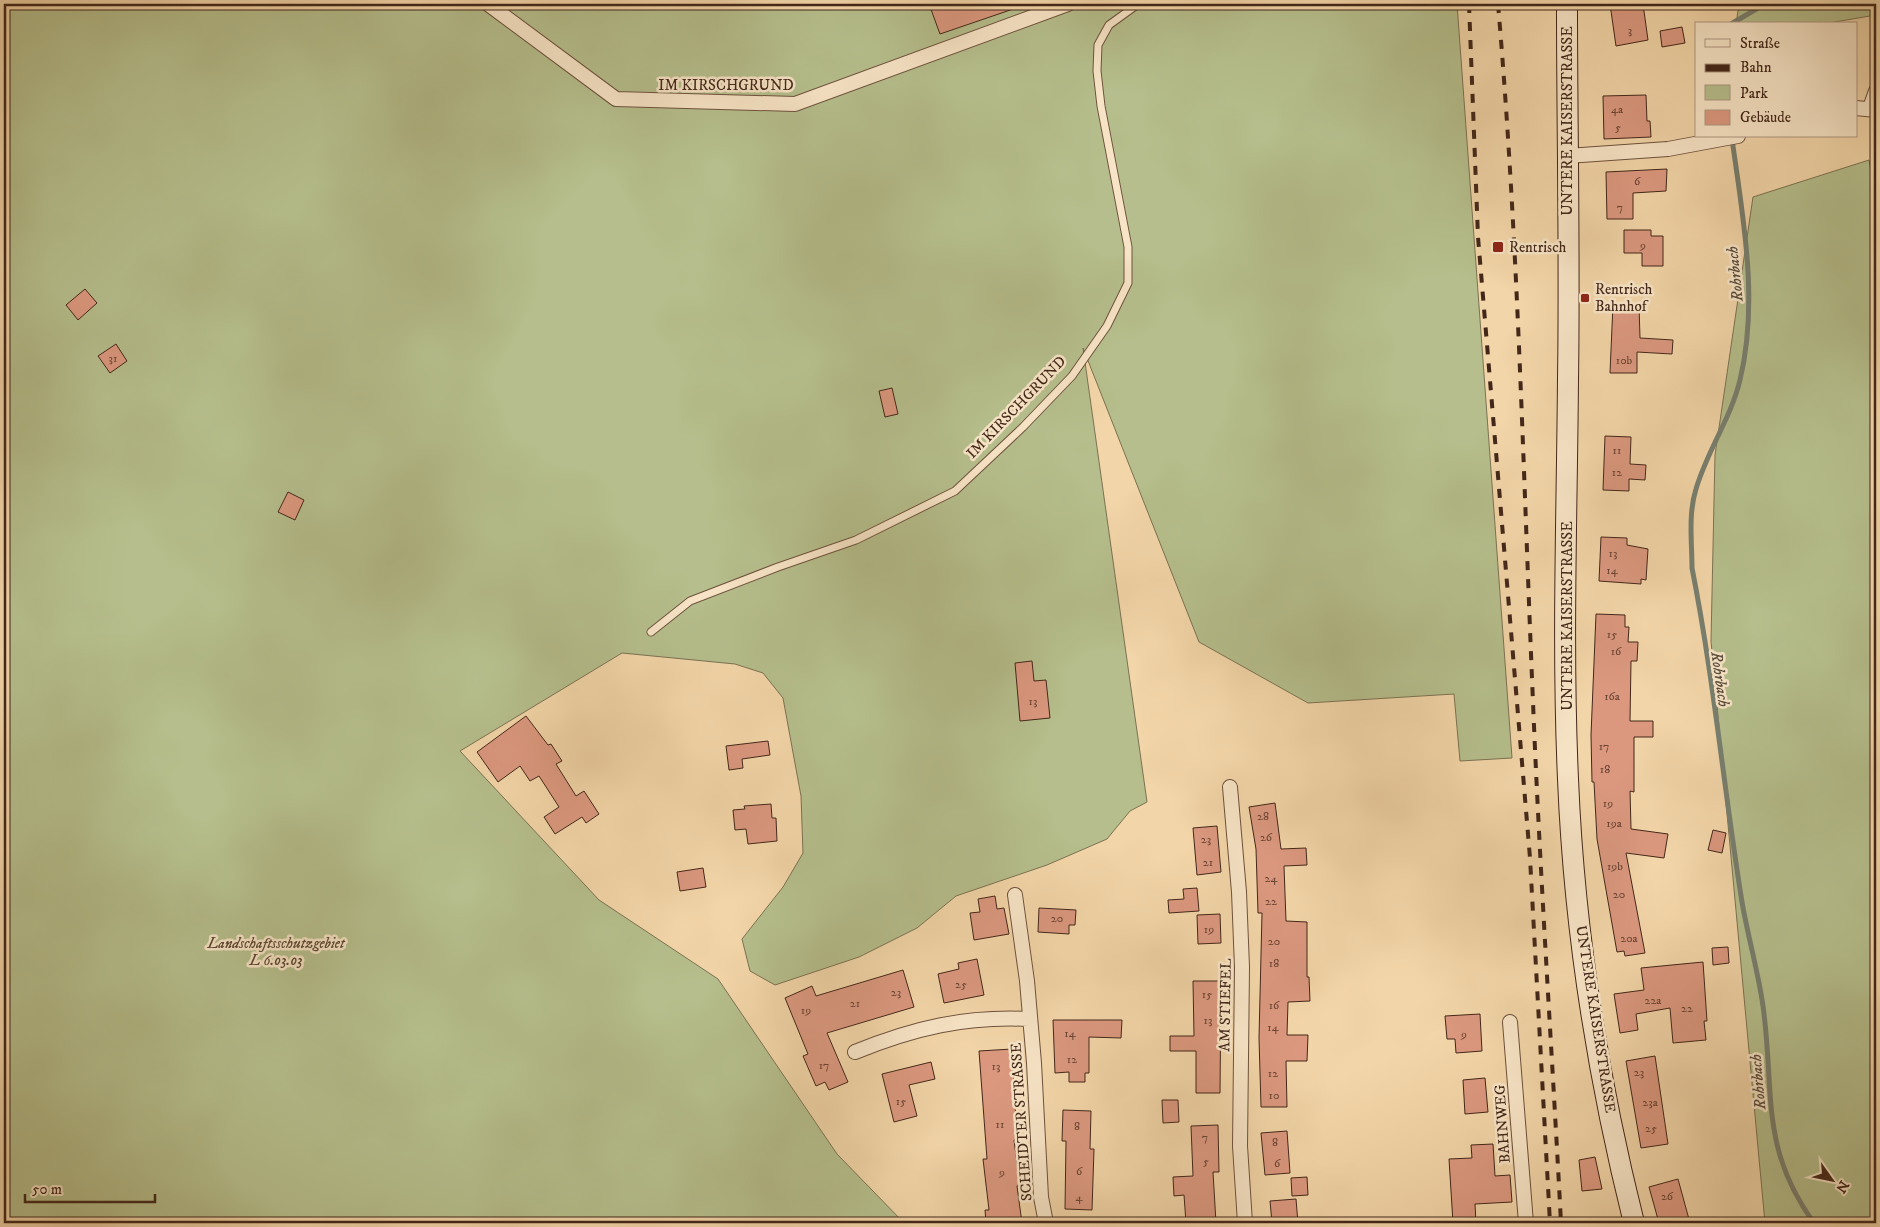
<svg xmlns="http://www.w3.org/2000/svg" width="1880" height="1227" font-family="'IM FELL DW Pica',serif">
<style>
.green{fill:#b5be8c;stroke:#7c7252}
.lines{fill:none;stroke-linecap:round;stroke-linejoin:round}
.stream{stroke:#787f6f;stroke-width:5}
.building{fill:#db987f;stroke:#432719}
.lane-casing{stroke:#6f523d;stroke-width:9}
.street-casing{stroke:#6f523d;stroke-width:16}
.secondary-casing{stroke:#432719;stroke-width:22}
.lane{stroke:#f7e4c6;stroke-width:7}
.street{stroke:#f7e4c6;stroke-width:14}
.secondary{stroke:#f7e4c6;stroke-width:20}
.rail{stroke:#432719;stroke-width:4;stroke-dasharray:9 9;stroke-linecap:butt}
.poi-dot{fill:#8f2418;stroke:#f7e4c6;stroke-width:2}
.labels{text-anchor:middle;stroke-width:5;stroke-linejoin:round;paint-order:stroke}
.number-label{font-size:12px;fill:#694332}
.street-label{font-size:15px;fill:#432719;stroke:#f7e4c6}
.poi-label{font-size:15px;fill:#432719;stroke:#f7e4c6;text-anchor:start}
.park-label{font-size:15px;font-style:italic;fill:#5a4530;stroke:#f7e4c6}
.water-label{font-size:16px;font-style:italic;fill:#594c3d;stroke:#f7e4c6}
</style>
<rect width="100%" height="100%" fill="#f2d5a8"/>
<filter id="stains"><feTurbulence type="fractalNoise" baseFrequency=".004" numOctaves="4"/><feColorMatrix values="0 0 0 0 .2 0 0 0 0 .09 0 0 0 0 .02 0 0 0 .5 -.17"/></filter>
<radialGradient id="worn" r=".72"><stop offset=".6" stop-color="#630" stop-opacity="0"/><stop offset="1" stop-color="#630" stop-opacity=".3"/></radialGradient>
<path class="green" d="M 4,4 L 1457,4 L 1512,758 L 1460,761 L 1454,694 L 1308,703 L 1199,642 L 1083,348 L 1147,802 L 1130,811 L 1107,839 L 1047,865 L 956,896 L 917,928 L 859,957 L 775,985 L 750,971 L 742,939 L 783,887 L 803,853 L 801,796 L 783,698 L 763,673 L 735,664 L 622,653 L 460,751 L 599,900 L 718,979 L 837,1154 L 904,1223 L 4,1223 Z
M 1739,4 L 1876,4 L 1876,15 L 1823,24 L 1736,24 Z
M 1869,160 L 1876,197 L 1876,1223 L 1765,1223 L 1711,641 L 1715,455 L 1753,197 Z"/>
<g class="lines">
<path class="stream" d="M 1731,24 L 1758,8 L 1762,4
M 1732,139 C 1743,218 1759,301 1740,380 C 1731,418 1707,451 1696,489 C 1688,514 1692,543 1692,568 C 1714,679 1724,791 1742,902 C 1748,937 1758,971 1763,1006 C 1775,1092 1759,1147 1814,1223"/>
</g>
<path class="building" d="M 929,4 L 1021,4 L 1022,6 L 940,34 Z
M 1610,4 L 1643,4 L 1648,40 L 1616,46 Z
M 1682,27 L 1685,43 L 1662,47 L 1660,31 Z
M 1646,95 L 1647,121 L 1650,121 L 1651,137 L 1604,139 L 1603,96 Z
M 1667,169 L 1666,191 L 1633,193 L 1633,219 L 1607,219 L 1606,172 Z
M 1624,230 L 1651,230 L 1651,236 L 1663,236 L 1663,266 L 1642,266 L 1642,253 L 1624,253 Z
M 85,289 L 97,303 L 78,320 L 66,305 Z
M 1613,304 L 1639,305 L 1640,338 L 1673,340 L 1672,354 L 1637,352 L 1637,373 L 1610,373 Z
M 116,344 L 127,361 L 110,373 L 98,356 Z
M 892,388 L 898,414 L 885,417 L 879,391 Z
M 1605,436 L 1631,437 L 1630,464 L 1646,465 L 1645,480 L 1629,479 L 1629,491 L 1603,490 Z
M 288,492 L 304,500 L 295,520 L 278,512 Z
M 1601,537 L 1627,538 L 1627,545 L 1648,549 L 1646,580 L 1641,579 L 1641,584 L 1599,581 Z
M 1596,614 L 1625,615 L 1625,627 L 1629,627 L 1628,642 L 1638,642 L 1637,661 L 1631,661 L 1630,721 L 1653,721 L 1653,737 L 1634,737 L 1634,792 L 1630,791 L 1631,829 L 1668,834 L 1664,858 L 1626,853 L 1645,953 L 1625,956 L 1624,951 L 1617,952 L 1597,839 L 1594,782 L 1592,782 L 1591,735 Z
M 1032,661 L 1034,681 L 1046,680 L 1050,718 L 1020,721 L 1015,663 Z
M 526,716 L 548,745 L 551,744 L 562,761 L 556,764 L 576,796 L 584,791 L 599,814 L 586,823 L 582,817 L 555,834 L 544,817 L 559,807 L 539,776 L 530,781 L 520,766 L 498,782 L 477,752 Z
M 768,741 L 770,755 L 742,759 L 743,768 L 729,770 L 726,746 Z
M 1275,803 L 1281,849 L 1306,848 L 1307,865 L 1284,866 L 1286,921 L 1307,922 L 1307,977 L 1309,977 L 1310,1001 L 1288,1002 L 1287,1035 L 1308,1035 L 1307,1061 L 1286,1061 L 1287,1107 L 1261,1107 L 1259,1038 L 1262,913 L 1258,913 L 1256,849 L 1249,807 Z
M 771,804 L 772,818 L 776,818 L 777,841 L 748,844 L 746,829 L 735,830 L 733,810 L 745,809 L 744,806 Z
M 1217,826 L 1221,872 L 1197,875 L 1193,828 Z
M 1713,830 L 1726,833 L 1722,853 L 1708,850 Z
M 703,868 L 706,887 L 680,891 L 677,872 Z
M 1197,888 L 1199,911 L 1169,913 L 1168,900 L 1184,899 L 1183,889 Z
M 995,896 L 997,909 L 1004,908 L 1009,934 L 974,940 L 970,913 L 980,912 L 978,899 Z
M 1039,908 L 1076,910 L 1075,925 L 1069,925 L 1069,934 L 1038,932 Z
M 1220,914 L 1221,943 L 1198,944 L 1197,915 Z
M 1728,947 L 1729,963 L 1713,965 L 1712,948 Z
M 977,959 L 984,995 L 944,1003 L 938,974 L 959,969 L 958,963 Z
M 1703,962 L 1707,1021 L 1704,1021 L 1706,1040 L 1673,1043 L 1670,1008 L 1636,1014 L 1638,1030 L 1620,1033 L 1614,994 L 1644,990 L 1641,968 Z
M 903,970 L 914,1007 L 827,1033 L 848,1082 L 829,1090 L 825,1082 L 816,1086 L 803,1056 L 808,1054 L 785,998 L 812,986 L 816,996 Z
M 1193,981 L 1221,981 L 1220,1093 L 1196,1093 L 1196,1051 L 1170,1051 L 1170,1036 L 1194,1036 Z
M 1480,1014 L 1482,1051 L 1456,1053 L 1455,1039 L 1447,1039 L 1445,1016 Z
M 1053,1020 L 1122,1020 L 1121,1038 L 1089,1037 L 1089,1073 L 1085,1073 L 1085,1082 L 1069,1082 L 1069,1072 L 1055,1073 Z
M 1012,1049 L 1017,1140 L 1014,1140 L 1020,1186 L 1017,1186 L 1022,1223 L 986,1223 L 985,1210 L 989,1210 L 983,1159 L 987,1159 L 979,1051 Z
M 1655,1056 L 1668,1144 L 1641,1148 L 1626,1061 Z
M 931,1062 L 935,1079 L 909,1085 L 917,1116 L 894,1122 L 882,1074 Z
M 1485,1078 L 1488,1112 L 1465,1114 L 1463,1080 Z
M 1162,1100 L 1178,1100 L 1179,1122 L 1163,1123 Z
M 1063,1110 L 1091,1111 L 1090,1149 L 1094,1149 L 1092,1210 L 1065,1209 L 1066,1141 L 1062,1141 Z
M 1218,1125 L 1219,1172 L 1213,1172 L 1216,1223 L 1186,1223 L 1184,1195 L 1174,1196 L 1173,1177 L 1193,1176 L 1191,1126 Z
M 1287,1131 L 1290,1173 L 1265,1175 L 1261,1133 Z
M 1493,1144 L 1495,1176 L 1510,1175 L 1512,1202 L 1475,1204 L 1476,1223 L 1453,1223 L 1449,1159 L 1472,1158 L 1471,1145 Z
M 1595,1157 L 1602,1189 L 1582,1191 L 1579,1160 Z
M 1307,1177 L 1308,1195 L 1292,1196 L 1291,1178 Z
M 1678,1179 L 1690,1223 L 1659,1223 L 1649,1187 Z
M 1296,1199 L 1298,1223 L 1272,1223 L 1270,1201 Z"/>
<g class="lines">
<defs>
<path id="lane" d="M 651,632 L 690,601 L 778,567 L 856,540 L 955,491 L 1023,427 L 1072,376 L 1107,326 L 1128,283 L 1128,247 L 1101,106 L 1097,71 L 1098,45 L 1109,25 L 1138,4"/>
<path id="street" d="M 488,4 L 616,99 L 795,104 L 1068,4
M 1856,108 L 1876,110
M 1870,108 L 1876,91
M 1567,156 L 1668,149 L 1738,136
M 1230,787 L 1239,892 L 1242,967 L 1240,1146 L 1245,1223
M 1015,895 L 1027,981 L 1034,1063 L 1041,1197 L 1046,1223
M 1510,1022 L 1526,1223
M 855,1052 C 914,1028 965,1016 1029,1019"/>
<path id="secondary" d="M 1567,4 C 1567,129 1570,254 1568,379 C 1567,512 1562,646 1568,779 C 1574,928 1598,1079 1634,1223"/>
</defs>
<use href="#lane" class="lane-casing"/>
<use href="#street" class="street-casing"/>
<use href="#secondary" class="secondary-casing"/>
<use href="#lane" class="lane"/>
<use href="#street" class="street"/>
<use href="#secondary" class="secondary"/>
<path class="rail" d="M 1469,4 L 1478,237 L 1530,858 L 1550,1223
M 1498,4 C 1518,236 1523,469 1533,702 C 1540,876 1552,1050 1561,1223"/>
</g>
<g class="poi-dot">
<rect x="1492" y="241" width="12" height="12" rx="2.5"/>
<rect x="1580" y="293" width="10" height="10" rx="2.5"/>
</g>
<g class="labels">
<g class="number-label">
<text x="1630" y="34">3</text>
<text x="1617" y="113">4a</text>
<text x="1618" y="131">5</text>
<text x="1637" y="185">6</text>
<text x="1620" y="211">7</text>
<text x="1643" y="249">9</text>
<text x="113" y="362">31</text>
<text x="1624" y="364">10b</text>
<text x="1617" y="454">11</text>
<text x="1617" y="476">12</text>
<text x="1613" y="557">13</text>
<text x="1612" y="574">14</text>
<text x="1612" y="638">15</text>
<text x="1616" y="655">16</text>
<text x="1612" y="700">16a</text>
<text x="1033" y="705">13</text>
<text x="1604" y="750">17</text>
<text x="1605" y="773">18</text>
<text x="1608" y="807">19</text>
<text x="1263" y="820">28</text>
<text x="1614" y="827">19a</text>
<text x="1266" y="841">26</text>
<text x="1206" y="843">23</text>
<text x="1208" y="866">21</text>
<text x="1615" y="870">19b</text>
<text x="1271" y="882">24</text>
<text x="1619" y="898">20</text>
<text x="1271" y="905">22</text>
<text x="1057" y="922">20</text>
<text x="1209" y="933">19</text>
<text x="1629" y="942">20a</text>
<text x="1274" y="945">20</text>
<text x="1274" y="967">18</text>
<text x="961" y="988">25</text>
<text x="896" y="996">23</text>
<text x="1207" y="998">15</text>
<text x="1653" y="1004">22a</text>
<text x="855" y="1007">21</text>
<text x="1274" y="1009">16</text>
<text x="1687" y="1012">22</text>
<text x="806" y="1014">19</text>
<text x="1208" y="1024">13</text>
<text x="1273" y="1031">14</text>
<text x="1070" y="1037">14</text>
<text x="1464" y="1038">9</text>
<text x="1072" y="1063">12</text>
<text x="824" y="1069">17</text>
<text x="996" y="1070">13</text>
<text x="1639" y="1076">23</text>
<text x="1273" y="1077">12</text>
<text x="1274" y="1099">10</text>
<text x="901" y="1105">15</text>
<text x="1650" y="1106">23a</text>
<text x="1000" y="1128">11</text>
<text x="1077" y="1130">8</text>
<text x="1651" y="1132">25</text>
<text x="1205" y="1141">7</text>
<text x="1275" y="1146">8</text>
<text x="1206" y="1165">5</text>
<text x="1277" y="1167">6</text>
<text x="1079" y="1175">6</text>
<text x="1002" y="1176">9</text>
<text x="1667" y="1200">26</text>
<text x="1079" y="1201">4</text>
</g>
<g class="street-label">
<text x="726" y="90">IM KIRSCHGRUND</text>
<text transform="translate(1567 121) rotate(-90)" y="5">UNTERE KAISERSTRASSE</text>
<text transform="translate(1016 407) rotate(-46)" y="5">IM KIRSCHGRUND</text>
<text transform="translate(1567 616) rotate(-90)" y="5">UNTERE KAISERSTRASSE</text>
<text transform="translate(1225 1005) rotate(-89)" y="5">AM STIEFEL</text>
<text transform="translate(1596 1019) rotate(81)" y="5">UNTERE KAISERSTRASSE</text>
<text transform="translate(1021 1122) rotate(-94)" y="5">SCHEIDTER STRASSE</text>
<text transform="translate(1502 1124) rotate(-94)" y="5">BAHNWEG</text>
</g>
<g class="poi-label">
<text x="1509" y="252">Rentrisch</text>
<text x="1595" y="294">Rentrisch<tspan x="1595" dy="17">Bahnhof</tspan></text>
</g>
<g class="park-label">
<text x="276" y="948">Landschaftsschutzgebiet<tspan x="276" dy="17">L 6.03.03</tspan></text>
</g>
<g class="water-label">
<text transform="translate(1734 274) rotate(-96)" y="6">Rohrbach</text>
<text transform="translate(1721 679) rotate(82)" y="6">Rohrbach</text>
<text transform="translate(1757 1082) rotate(-95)" y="6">Rohrbach</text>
</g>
</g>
<rect width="1880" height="1227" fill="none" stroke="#f2d5a8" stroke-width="20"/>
<rect x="5" y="5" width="1870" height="1217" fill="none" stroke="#432719" stroke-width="2.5"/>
<rect x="10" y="10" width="1860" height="1207" fill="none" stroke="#432719"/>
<rect x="1695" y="22" width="162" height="115" fill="#f7e4c6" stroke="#af9881"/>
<rect x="1705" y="39" width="25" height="8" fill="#f7e4c6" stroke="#af9881"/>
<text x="1740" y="48" font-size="15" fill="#432719">Straße</text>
<rect x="1705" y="64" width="25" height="8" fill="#432719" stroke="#af9881"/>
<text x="1740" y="72" font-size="15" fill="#432719">Bahn</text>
<rect x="1705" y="85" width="25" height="15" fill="#b5be8c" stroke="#af9881"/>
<text x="1740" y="98" font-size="15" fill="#432719">Park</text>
<rect x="1705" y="110" width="25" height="15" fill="#db987f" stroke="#af9881"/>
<text x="1740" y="122" font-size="15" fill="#432719">Gebäude</text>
<g transform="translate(1832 1180) rotate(123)" stroke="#f7e4c6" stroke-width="4" paint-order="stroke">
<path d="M0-4L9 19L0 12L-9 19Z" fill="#432719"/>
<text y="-8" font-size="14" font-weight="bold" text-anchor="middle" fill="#432719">N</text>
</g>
<path d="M25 1194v8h130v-8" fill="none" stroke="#432719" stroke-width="2.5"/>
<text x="32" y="1194" font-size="15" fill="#432719" stroke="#f7e4c6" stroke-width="4" paint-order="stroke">50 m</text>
<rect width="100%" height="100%" filter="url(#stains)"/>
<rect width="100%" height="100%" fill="url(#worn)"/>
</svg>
